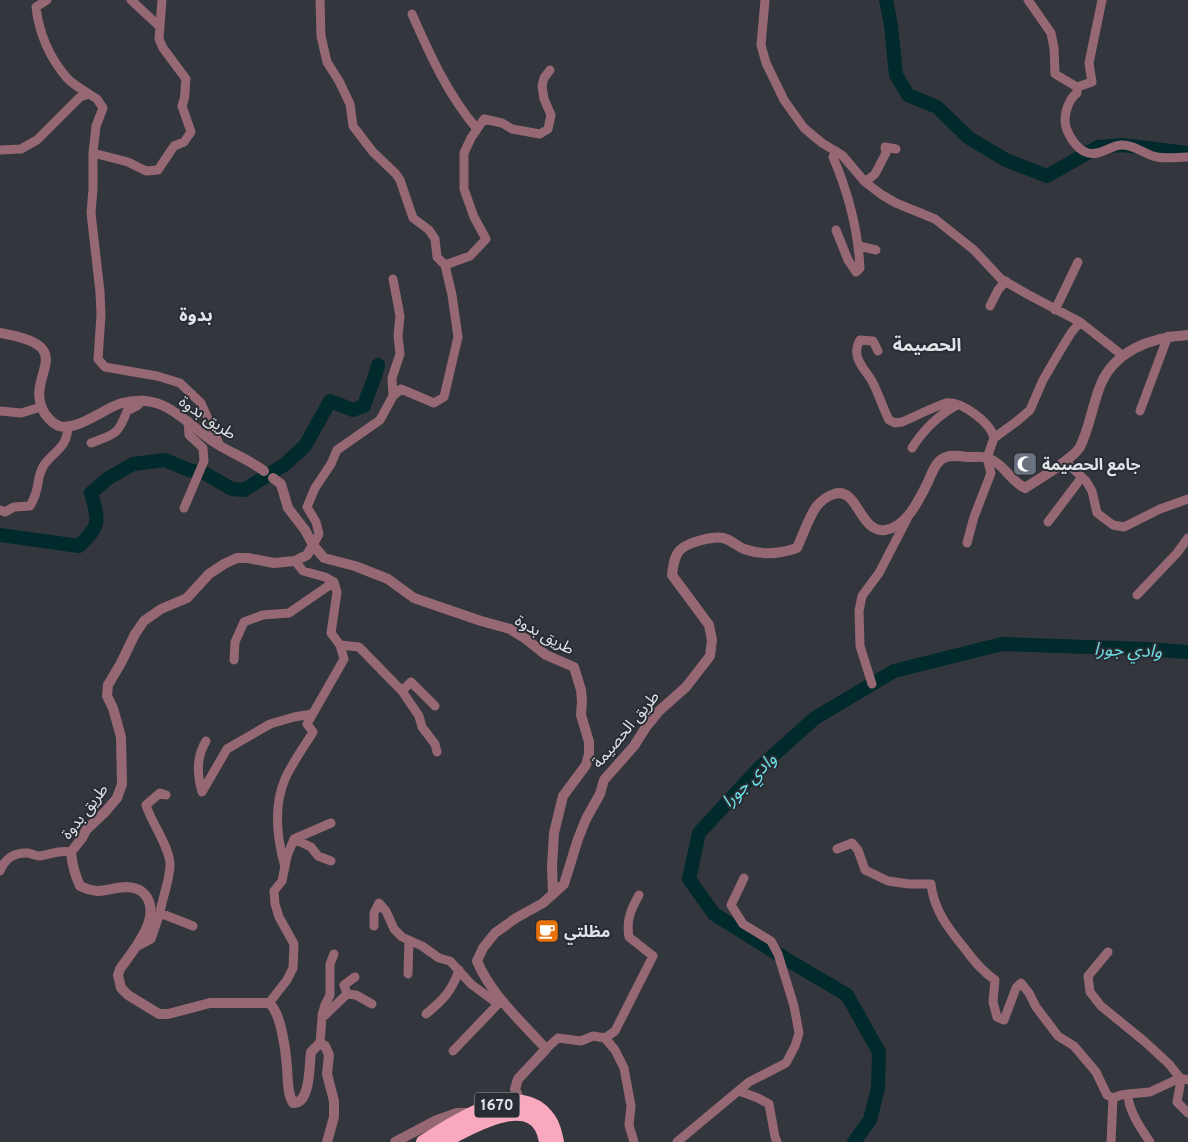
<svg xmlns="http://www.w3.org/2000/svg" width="1188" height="1142" font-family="Overpass,'Noto Sans Arabic',sans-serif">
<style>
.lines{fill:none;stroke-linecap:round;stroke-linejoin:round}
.river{stroke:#002a2c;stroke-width:14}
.minor{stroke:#966874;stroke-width:9}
.tertiary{stroke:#966874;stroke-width:10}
.trunk{stroke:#f9a8be;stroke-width:14}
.labels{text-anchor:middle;stroke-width:4;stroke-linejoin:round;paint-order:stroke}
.shield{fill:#292c33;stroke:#a9acb1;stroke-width:1}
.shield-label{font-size:15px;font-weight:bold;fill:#e0e3e7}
.street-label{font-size:16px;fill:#e0e3e7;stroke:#292c33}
.poi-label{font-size:16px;font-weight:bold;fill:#e0e3e7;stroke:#292c33;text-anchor:start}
.neighbourhood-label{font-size:18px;font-weight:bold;fill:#e0e3e7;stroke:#292c33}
.water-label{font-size:18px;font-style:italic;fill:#6ce1e7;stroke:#292c33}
</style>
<rect width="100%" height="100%" fill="#33363d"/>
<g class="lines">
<path class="river" d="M 886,0 L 891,25 L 896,75 L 908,95 L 937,107 L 969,138 L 1006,160 L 1047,176 L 1098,147 L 1122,145 L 1188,153
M 0,535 L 79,546 C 101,525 99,521 91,493 L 107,479 L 133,464 L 165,460 L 189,470 L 206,474 L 232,489 L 244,490 L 284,465 L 305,446 L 330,401 L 353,410 L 364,406 C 368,392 375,380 378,365
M 854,1142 L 870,1120 L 878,1088 L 879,1052 L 847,995 L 786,959 L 714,914 L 689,879 L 699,833 L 759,768 L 815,718 L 894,671 L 1002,644 L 1146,649 L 1188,652"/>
<path class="minor" d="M 47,0 L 36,7 C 39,33 49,57 67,78 C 72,84 82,89 89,94
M 131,0 L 160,27
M 162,0 L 159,39 L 163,48 L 186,79 C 184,91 187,94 182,106 L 191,132 L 184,142 L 174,146 L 158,170 L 146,171 L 128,162 L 93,153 L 93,189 L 91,213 L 100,292 L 101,315 L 98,359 L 105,367 L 157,376 L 180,383 L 201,403 L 220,446
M 765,0 L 761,45 L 766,63 L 784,100 L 804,128 L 822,143 L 842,155 L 865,182 L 882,195 L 896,203 L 935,219 L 974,250 L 1001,279 L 1027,294 L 1080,322
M 1028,0 L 1051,33 L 1054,48 L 1055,74 L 1077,87 L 1077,93 C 1070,98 1065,110 1065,120 C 1065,131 1076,150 1088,153 C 1100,156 1110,146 1121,145 C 1134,144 1145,155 1157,157 C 1167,159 1178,157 1188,157
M 412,14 C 430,55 448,95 477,129
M 1077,87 L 1092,82 L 1089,63 L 1102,0
M 0,150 L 21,149 L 37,140 L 80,97 L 89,94 L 97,99 L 103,108 L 96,126 L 93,153
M 836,151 L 833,157 C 848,192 858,230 860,268 L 856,272 L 848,260 L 836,230
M 865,182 L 875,174 L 886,153 L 885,147 L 896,149
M 859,246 L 876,250
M 445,265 L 470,256 L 486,239 L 474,217 L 464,189 L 464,153 L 471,138 L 484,119 L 502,123 L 512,129 L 540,134 L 548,129 L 551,115 L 544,99 L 542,86 L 544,78 L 550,70
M 990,306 L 998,290 L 1006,281
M 1055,310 L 1078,262
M 878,351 L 873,341 L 860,340 C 857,345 856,349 857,355 C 859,366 868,373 873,383 C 879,395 883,408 889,420 L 895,423 L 902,422 C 912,418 938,405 946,403 C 962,401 991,423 994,438
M 393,396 L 392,378 L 400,354 L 398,336 L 400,316 L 393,279
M 0,411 L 21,413 L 41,407
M 1140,411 L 1168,336
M 91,443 C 115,434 118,435 127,411 L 137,406 L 143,400
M 912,448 C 924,429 937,416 957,405
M 1065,461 L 1086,481 L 1092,491 L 1097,513 L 1113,525 L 1124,527 L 1160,509 L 1188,499
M 184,508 L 204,461 L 203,448 L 189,435 L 188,421
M 0,510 L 5,512 L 14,507 L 30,506 C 32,502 35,497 36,492 C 39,482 38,474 44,465 C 54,451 67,448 68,427
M 1048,522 L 1082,477
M 967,543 L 974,517 L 991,473 L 987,458 L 994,438 L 1016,422 L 1030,410 L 1043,380 L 1057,356 L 1071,333 L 1080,322 L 1122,355
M 313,545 L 319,534 L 316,522 L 307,507 L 315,488 L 331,464 L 337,450 L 380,420 L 393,396 L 401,389 L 434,403 L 444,397 L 458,337 L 452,295 L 445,265 L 437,257 L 435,239 L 429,230 L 413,218 L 400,180 L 396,174 L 373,152 L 353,126 L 350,104 L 339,81 L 327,62 L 321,36 L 320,0
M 1137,595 L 1177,553 L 1188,538
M 340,645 L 359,647 L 402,691 L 419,716 L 422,727 L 435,744 L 437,752
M 234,660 L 235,642 L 244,622 L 263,615 L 289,613 L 334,582
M 872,684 L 860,646 L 859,611 L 862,596 L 879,573 L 907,519
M 402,691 L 411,682 L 435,706
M 206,741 C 196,757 197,775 202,792 L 227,749 L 270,724 L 294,717 L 312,714
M 294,839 L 311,847 L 318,856 L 331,861
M 837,849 L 852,843 L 858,850 L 865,870 L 888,881 L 909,884 L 931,884 C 934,911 949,929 965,949 C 974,961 982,971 995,980 L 993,1002 L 997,1017 L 1004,1020 L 1016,988 L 1021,983 L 1029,993 L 1036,1007 L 1058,1036 L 1074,1046 L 1096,1072 L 1107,1095 L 1113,1098 L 1121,1095 L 1128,1094
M 285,867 C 277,839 273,807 285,779 C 292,763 304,747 313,732 L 307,724 L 344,659 L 340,645 L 331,633 L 337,592 L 334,582 L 325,577 L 303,571 L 295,561
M 0,871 C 5,858 15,852 28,853 C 33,854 35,856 40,856 C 54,854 56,850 71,852
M 160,913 C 162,898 171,877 170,863 C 168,844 152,824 146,805 L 160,793 L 166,795
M 374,926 L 374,913 L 379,903 L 386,911 L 394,929 L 402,937 L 422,946 L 439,958 L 450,961 L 471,984 L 498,1004 L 503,1001
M 136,947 L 151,939 L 160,913 L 193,926
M 1108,952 L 1088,976 L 1090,992 L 1101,1006 L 1144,1041 L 1169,1064 L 1180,1078 L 1180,1086 L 1177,1102 L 1188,1113
M 408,974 L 409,940
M 347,994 L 344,985 L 355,977
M 269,1003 L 287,980 L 293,968 L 294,944 L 279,917 L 275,904 L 274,891 L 282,881 L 287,856 L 294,839 L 331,823
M 426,1014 C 443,1000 452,991 459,970
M 322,1015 L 325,1005 L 330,995 L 330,964 L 334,954
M 605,1038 L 615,1031 L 653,956 L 629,937 C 626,920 631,909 639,895
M 320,1043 L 322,1018 L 347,994 L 356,995 L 372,1004
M 546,1049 L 558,1038 L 581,1041 L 593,1036 L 605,1038 L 615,1050 L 624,1068 L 631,1106 L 629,1125 L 634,1142
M 453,1051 L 498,1004
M 739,1091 L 758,1098 L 769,1104 L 775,1137 L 777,1142
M 677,1142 L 749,1082 L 786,1063 L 795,1046 L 799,1033 L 794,1006 L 778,954 L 771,941 L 743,924 L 731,905 L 744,878
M 1111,1142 L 1113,1098
M 1150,1142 C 1141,1129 1128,1110 1128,1094 L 1150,1092 L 1180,1078 L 1188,1080"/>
<path class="tertiary" d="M 0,333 C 85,347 21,376 45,414 C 48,418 54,424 59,426 C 78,431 104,408 122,403 C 169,391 186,427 222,447 C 236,455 251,461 264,471
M 273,478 L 281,484 L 288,508 L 305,530 L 313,545 L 307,555 L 295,561 L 274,563 L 248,558 L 237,558 L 224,564 L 209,574 L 187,598 L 161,609 L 144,621 L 135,634 L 121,663 L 108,685 L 107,696 L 113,708 L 121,737 L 122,784 L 117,798 L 105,812 L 86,830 L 82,838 L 71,852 C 72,864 75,875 80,886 C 102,896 105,888 126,887 C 134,887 141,889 146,896 C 162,918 132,952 120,969 L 118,975 L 121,988 L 128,995 L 159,1014 L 168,1014 L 210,1003 L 269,1003 C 281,1012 286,1052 287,1067 C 288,1079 287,1093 293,1103 C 311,1104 309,1064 311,1052 L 320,1043 L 325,1046 L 329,1055 L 327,1074 L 334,1101 L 334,1117 L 327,1142
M 313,545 L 324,558 L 355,566 L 388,579 L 414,598 L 481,621 L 510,629 L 526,639 L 546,655 L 574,667 L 581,690 L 582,701 L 581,715 L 589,742 L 589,754 L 586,765 L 563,796 L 554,833 L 552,867 L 553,894
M 520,1101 L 515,1089 L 518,1079 L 546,1049 C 522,1022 491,995 477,961 L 483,948 L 495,933 L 516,918 L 543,903 L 564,884 L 578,839 L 586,819 L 600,794 L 604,780 L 634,746 L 646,727 L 659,711 L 686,687 L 710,656 L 712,640 L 709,625 L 672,575 C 673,567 674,556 680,550 C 688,542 713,536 723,538 C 732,540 736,546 744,549 C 761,555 780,554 797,548 C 803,535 808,519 816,507 C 821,501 827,496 834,494 C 858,486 859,533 885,530 C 906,527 918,502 927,484 C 931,476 934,464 942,459 C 949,454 960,456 968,457 C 974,457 982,456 987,458 C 1004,463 1010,481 1025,488 C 1037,480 1073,459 1080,447 C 1089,429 1092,408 1099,389 C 1112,351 1151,337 1188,335
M 395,1142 L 437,1120 L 457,1113 L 471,1113"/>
<path class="trunk" d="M 423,1142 C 452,1124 511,1083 542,1111 C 547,1116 551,1121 553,1127 C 555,1132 556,1137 557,1142
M 443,1142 C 470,1127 538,1087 546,1142"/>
</g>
<defs>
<symbol id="mosque-square" viewBox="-11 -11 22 22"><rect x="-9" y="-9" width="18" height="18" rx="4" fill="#6b7280" stroke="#292c33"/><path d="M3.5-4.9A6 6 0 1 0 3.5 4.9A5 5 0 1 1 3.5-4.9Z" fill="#fff"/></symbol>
<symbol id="cafe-square" viewBox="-11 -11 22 22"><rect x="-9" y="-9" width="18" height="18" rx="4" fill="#e8710a" stroke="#292c33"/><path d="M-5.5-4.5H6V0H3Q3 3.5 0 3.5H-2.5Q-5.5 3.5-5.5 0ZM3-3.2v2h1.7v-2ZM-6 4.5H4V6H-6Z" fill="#fff"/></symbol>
</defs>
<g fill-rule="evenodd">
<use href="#mosque-square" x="1011" y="450" width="28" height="28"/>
<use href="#cafe-square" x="533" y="917" width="28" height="28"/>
</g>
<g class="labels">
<rect class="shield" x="474.5" y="1092.5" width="45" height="25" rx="4"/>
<g class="shield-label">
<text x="497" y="1110">1670</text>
</g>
<g class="street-label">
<text transform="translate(208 417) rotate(34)" y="6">طريق بدوة</text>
<text transform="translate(545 634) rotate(29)" y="6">طريق بدوة</text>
<text transform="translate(625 729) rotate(-50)" y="6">طريق الحصيمة</text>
<text transform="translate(84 811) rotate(-52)" y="6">طريق بدوة</text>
</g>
<g class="poi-label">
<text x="1042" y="470">جامع الحصيمة</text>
<text x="564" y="937">مظلتي</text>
</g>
<g class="neighbourhood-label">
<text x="196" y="321">بدوة</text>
<text x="927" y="351">الحصيمة</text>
</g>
<g class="water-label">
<text transform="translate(1128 650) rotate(2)" y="6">وادي جورا</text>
<text transform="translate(749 780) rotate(-45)" y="6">وادي جورا</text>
</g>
</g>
</svg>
